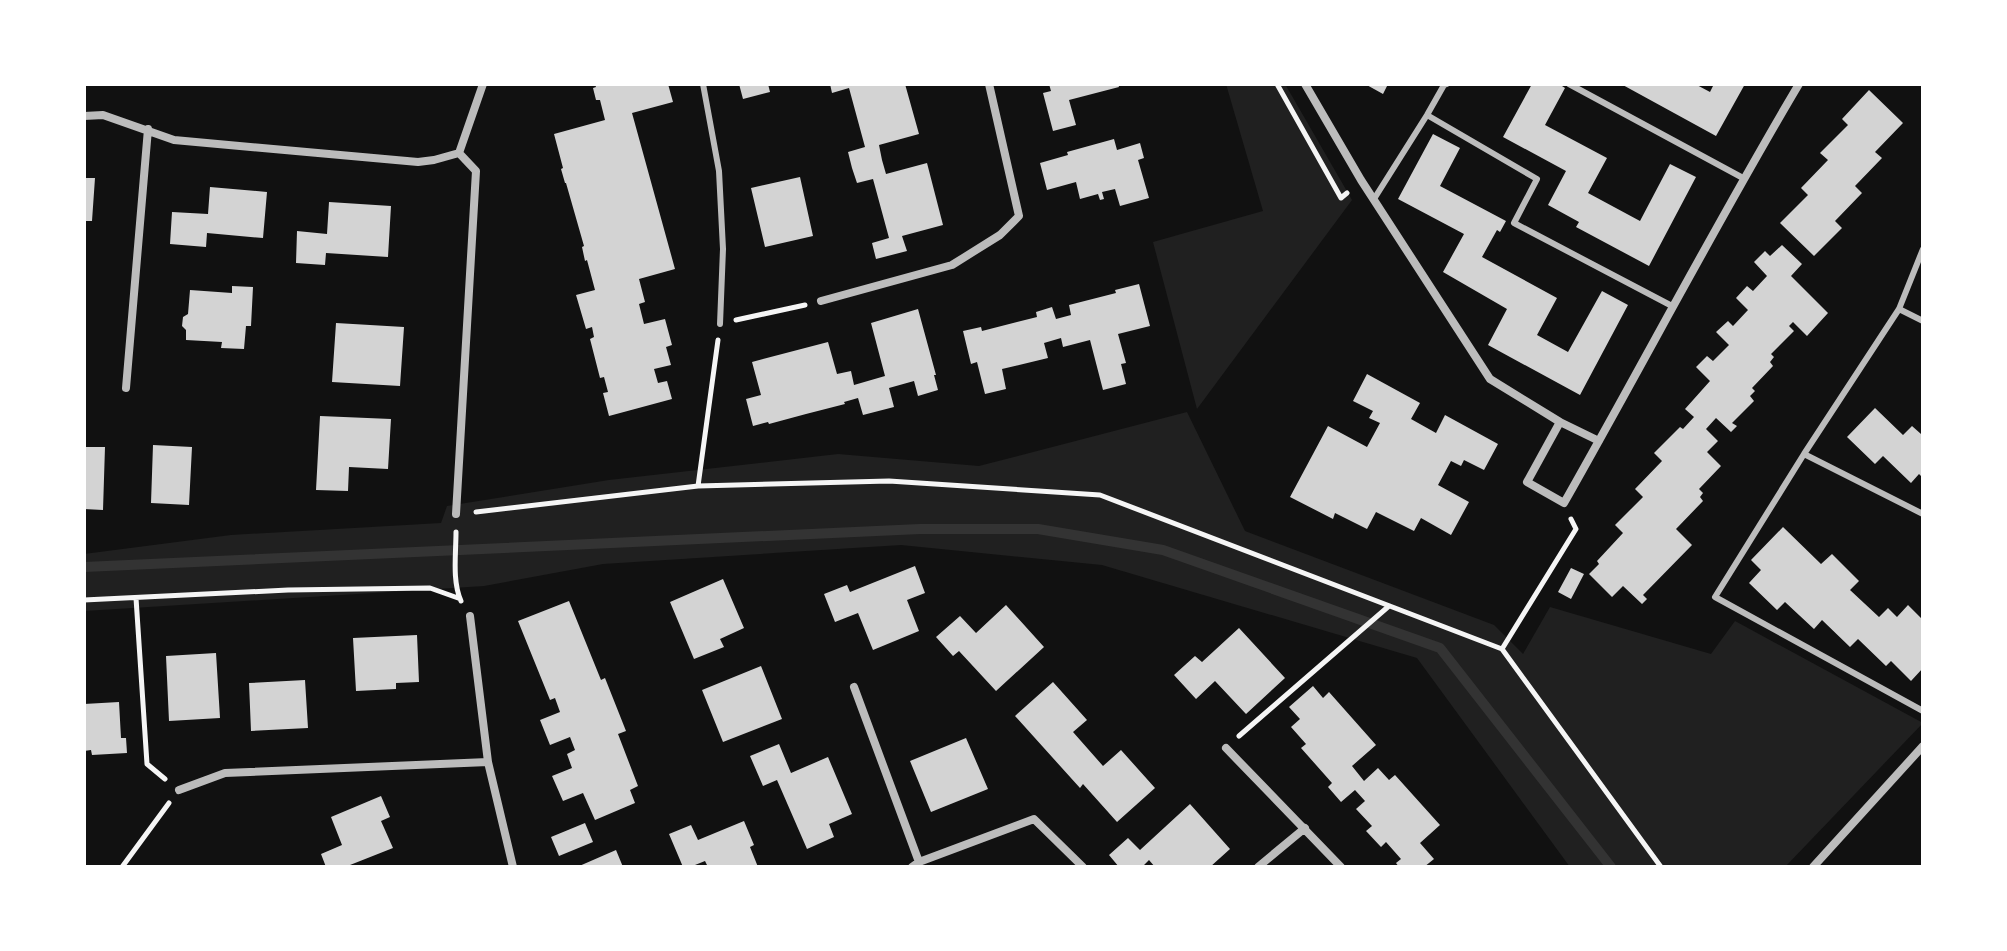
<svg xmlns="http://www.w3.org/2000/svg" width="2007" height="951" font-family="'Source Sans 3',sans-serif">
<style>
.green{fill:#202020}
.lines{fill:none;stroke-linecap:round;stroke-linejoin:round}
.stream{stroke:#333;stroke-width:10}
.building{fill:#d3d3d3}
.path{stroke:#f5f5f5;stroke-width:5}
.service{stroke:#bcbcbc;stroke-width:6}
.minor{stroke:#bcbcbc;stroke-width:8}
</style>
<rect width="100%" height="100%" fill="#111"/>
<path class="green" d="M 1226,84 L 1285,84 L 1352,200 L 1197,409 L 1153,242 L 1263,211 Z
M 1187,412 L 1245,531 L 1494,625 L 1523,654 L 1550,607 L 1711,654 L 1735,621 L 1923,723 L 1785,867 L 1570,867 L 1417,658 L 1102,565 L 901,545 L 603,564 L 484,586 L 84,611 L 84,554 L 231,535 L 441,523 L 447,506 L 609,480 L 838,454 L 979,466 Z"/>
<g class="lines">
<path class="stream" d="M 84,567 L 920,529 L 1038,529 L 1163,550 L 1440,648 L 1611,867"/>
</g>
<path class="building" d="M 595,84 L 668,84 L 673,102 L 632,113 L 675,269 L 639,279 L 645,302 L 639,304 L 644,324 L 665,319 L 672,345 L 666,347 L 671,365 L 654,369 L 658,383 L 667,381 L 672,399 L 609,416 L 603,393 L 608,392 L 604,377 L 600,378 L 590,339 L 594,337 L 592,327 L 586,329 L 576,295 L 595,290 L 587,260 L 585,261 L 582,247 L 584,246 L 566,183 L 565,183 L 561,169 L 563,168 L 554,134 L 605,120 L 600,100 L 596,100 L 593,88 L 596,87 Z
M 739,84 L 768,84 L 770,92 L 743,99 Z
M 830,84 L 905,84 L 919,134 L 879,145 L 882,160 L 886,174 L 927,163 L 943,225 L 902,236 L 907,251 L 876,259 L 872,243 L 889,238 L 873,179 L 857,183 L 852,168 L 848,152 L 865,147 L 849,88 L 832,93 Z
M 1049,84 L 1118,84 L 1119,87 L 1069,100 L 1076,125 L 1053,131 L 1043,93 L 1051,91 Z
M 1365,84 L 1388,84 L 1383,94 Z
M 1532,84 L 1559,84 L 1565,88 L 1545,125 L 1607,158 L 1588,193 L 1640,221 L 1670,164 L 1696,177 L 1649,266 L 1576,227 L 1579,222 L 1548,205 L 1566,171 L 1503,137 Z
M 1621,84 L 1695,84 L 1710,92 L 1714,84 L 1745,84 L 1716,136 Z
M 1869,90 L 1903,123 L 1875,152 L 1882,158 L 1855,186 L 1862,193 L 1835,221 L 1842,228 L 1814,256 L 1780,223 L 1808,195 L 1801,188 L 1828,160 L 1820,153 L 1848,125 L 1842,119 Z
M 1433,134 L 1460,148 L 1440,186 L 1506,221 L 1500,232 L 1497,230 L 1482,257 L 1557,298 L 1537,335 L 1568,352 L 1602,291 L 1628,305 L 1580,395 L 1488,345 L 1507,309 L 1443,272 L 1464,234 L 1398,199 Z
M 1114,139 L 1117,150 L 1140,143 L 1144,158 L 1138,160 L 1149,198 L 1120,206 L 1115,189 L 1102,192 L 1104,199 L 1100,200 L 1098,194 L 1080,199 L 1076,182 L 1047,190 L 1040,163 L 1068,155 L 1067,152 Z
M 800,177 L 813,236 L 765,247 L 751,188 Z
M 84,178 L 95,178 L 92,221 L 84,221 Z
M 210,187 L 267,192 L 263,238 L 207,233 L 206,247 L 170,244 L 172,212 L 208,214 Z
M 329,202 L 391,206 L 388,257 L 326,253 L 325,265 L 296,263 L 297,231 L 327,234 Z
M 1782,245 L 1802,264 L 1791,276 L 1828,313 L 1807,336 L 1793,322 L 1789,326 L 1794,331 L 1771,354 L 1774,357 L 1770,362 L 1773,366 L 1752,388 L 1755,391 L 1750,396 L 1754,401 L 1732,423 L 1737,426 L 1731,432 L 1716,418 L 1706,429 L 1718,441 L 1707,452 L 1721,466 L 1699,489 L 1703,493 L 1700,497 L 1703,501 L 1676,529 L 1692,545 L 1643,595 L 1647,599 L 1642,604 L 1623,586 L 1612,597 L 1589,574 L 1599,564 L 1597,561 L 1623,533 L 1615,525 L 1643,497 L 1635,489 L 1662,461 L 1654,453 L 1680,427 L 1683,429 L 1694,417 L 1685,409 L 1710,381 L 1696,367 L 1707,356 L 1713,361 L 1729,345 L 1716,332 L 1728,321 L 1733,326 L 1748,310 L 1736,298 L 1747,286 L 1753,291 L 1767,276 L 1754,262 L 1765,251 L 1770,256 Z
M 1139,284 L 1150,326 L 1118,334 L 1126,363 L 1121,364 L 1126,384 L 1103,390 L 1090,340 L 1063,347 L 1061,338 L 1044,343 L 1048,358 L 1002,369 L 1006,389 L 985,394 L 977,362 L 971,364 L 963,331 L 981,327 L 982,331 L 1037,317 L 1036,312 L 1052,307 L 1056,319 L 1071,315 L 1069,305 L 1116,293 L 1115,290 Z
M 232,286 L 253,287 L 251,326 L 246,326 L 244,349 L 221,348 L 222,342 L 186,340 L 186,330 L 182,326 L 183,317 L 188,314 L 190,290 L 232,293 Z
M 918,309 L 936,375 L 934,375 L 938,390 L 918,396 L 914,381 L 889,388 L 894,407 L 863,415 L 858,398 L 844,402 L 845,404 L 806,414 L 769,424 L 768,422 L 753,426 L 746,399 L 761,395 L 752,362 L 828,342 L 837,374 L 851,371 L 854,385 L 885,376 L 871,323 Z
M 336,323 L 404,327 L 400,386 L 332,382 Z
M 1367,374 L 1420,403 L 1411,419 L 1436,433 L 1445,415 L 1498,444 L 1484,470 L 1464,460 L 1461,466 L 1451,461 L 1438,485 L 1469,502 L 1451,535 L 1421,518 L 1414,531 L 1376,512 L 1367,529 L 1335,513 L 1333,519 L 1290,497 L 1328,426 L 1367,447 L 1380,423 L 1369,418 L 1373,411 L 1353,401 Z
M 1875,408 L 1903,435 L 1912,426 L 1921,434 L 1923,432 L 1923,478 L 1919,474 L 1911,483 L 1883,456 L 1875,464 L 1847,437 Z
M 320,416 L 391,419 L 388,469 L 349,467 L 348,491 L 316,490 Z
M 153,445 L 192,447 L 189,505 L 151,503 Z
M 84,447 L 105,447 L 103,510 L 84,509 Z
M 1783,527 L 1821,564 L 1832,554 L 1859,581 L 1850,590 L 1879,617 L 1888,608 L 1897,617 L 1908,605 L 1923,620 L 1923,668 L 1911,681 L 1891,661 L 1886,666 L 1858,639 L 1850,647 L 1822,620 L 1814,629 L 1785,602 L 1777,610 L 1749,583 L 1761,570 L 1751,560 Z
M 915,566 L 925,593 L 907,600 L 919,631 L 873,650 L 858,613 L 835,622 L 824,594 L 847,585 L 850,592 Z
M 1571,568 L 1584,574 L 1571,599 L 1558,592 Z
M 723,579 L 744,628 L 720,639 L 724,647 L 694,659 L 670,602 Z
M 569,601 L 601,680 L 605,678 L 626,731 L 618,734 L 638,786 L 630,790 L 635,803 L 595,820 L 583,793 L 563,801 L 552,776 L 572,768 L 567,754 L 575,750 L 570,737 L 550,745 L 540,720 L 560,712 L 555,698 L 550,700 L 518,621 Z
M 1006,605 L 1044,647 L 996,691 L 959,651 L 953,656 L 936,637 L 960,616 L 976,633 Z
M 1239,628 L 1285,678 L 1246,714 L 1215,681 L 1196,699 L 1174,675 L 1195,656 L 1202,662 Z
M 417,635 L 419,682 L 396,683 L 396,689 L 356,691 L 353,638 Z
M 216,653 L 220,718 L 169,721 L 166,656 Z
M 761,666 L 782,719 L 723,742 L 702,690 Z
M 305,680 L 308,728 L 251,731 L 249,683 Z
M 1053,682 L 1087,720 L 1073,732 L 1103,766 L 1121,750 L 1155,788 L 1117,822 L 1083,784 L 1080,788 L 1015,716 Z
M 1313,686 L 1323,698 L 1329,692 L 1376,745 L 1352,766 L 1364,781 L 1378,768 L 1389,780 L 1395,775 L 1440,825 L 1420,843 L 1434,859 L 1424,867 L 1399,867 L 1396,863 L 1401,859 L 1386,842 L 1381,847 L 1366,831 L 1372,826 L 1356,809 L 1365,801 L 1355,790 L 1341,802 L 1328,787 L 1332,783 L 1301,748 L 1306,744 L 1291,727 L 1300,719 L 1289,707 Z
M 119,702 L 121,738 L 126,738 L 127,753 L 92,755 L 91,750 L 84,751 L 84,704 Z
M 966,738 L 988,789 L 931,812 L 910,761 Z
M 779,744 L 791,773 L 828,757 L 852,814 L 829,824 L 834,837 L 807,849 L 777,780 L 763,786 L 750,756 Z
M 381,796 L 390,817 L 381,821 L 393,848 L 350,865 L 351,867 L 326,867 L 321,854 L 342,845 L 331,817 Z
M 1190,804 L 1230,849 L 1210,867 L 1155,867 L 1149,860 L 1142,867 L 1119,867 L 1109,855 L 1128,838 L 1140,850 Z
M 744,821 L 754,845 L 750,847 L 758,867 L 708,867 L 705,861 L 690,867 L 683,867 L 669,834 L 691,825 L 698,840 Z
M 585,823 L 593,842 L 559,856 L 551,837 Z
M 616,850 L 623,867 L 577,867 Z"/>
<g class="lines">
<path class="path" d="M 1277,84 L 1341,198 L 1347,193
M 736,320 L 805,305
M 698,486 L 718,340
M 476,512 L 698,486 L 889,481 L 1100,495 L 1502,649 L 1661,867
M 456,532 C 456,554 452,581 461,601
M 136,598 L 147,764 L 165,779
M 84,600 L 288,590 L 430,588 L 458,598
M 1502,649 L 1576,529 L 1571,519
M 1239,736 L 1389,606
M 122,867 L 169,803"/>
<path class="service" d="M 703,84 L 719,171 L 723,249 L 720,324
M 1569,84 L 1743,178
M 1427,115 L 1537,179 L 1514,223 L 1672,306
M 1374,199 L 1427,115 L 1444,85 L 1447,84
M 1923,249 L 1899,309 L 1804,454 L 1715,597 L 1923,711
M 1899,309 L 1923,321
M 1804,454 L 1923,514"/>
<path class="minor" d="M 1305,84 L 1361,180 L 1490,379 L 1560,422
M 84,116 L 103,115 L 174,140 L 418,162 L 434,160 L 459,153
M 821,301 L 952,265 L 1000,235 L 1019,216 L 989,84
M 126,388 L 148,129
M 1599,441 L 1560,422 L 1527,482 L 1564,503 C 1643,364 1717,222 1799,84
M 456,514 L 476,171 L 459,153 L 483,84
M 470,616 L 488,762 L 513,867
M 854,687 L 919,862
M 1226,748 L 1341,867
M 179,790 L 225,773 L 488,762
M 912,867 L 919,862 L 1034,819 L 1083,867
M 1258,867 L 1305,828
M 1813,867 L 1923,746"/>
</g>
<rect width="2007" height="951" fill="none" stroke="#ffffff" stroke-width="172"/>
</svg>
